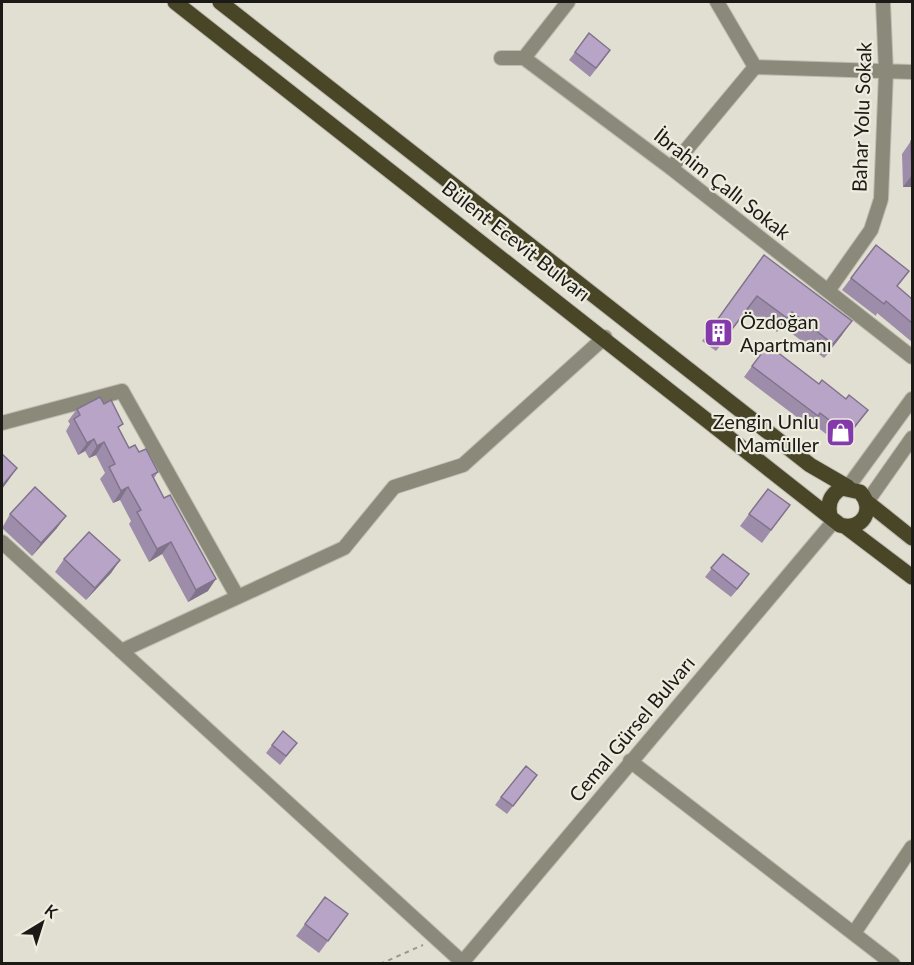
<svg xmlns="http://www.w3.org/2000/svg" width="914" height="965" font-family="Lato,sans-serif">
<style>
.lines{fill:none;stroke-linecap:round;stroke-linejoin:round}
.minor-casing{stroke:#bdbcb0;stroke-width:16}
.major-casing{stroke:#bdbcb0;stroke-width:17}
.path{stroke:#99978e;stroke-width:2;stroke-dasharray:4.5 4.5;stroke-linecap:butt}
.minor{stroke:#8b8979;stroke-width:14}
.major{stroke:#494527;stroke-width:15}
.wall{fill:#9e8daa}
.shaded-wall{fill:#81738b}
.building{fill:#b8a4c6;stroke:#81738b;stroke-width:1.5}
.labels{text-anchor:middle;stroke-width:4.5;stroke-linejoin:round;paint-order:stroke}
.street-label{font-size:20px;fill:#1b1a16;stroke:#eeecdf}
.poi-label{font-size:20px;fill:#1b1a16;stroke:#eeecdf;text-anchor:start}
</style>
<rect width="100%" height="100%" fill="#e1dfd2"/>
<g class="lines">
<defs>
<path id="minor" d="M 717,2 L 755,67
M 501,58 L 524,58 L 671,168 L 912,357
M 524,58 L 568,2
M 671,168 L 755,67 L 912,72
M 828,291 L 871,230 L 881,199 L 886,72 L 883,2
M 2,423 L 122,391 L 237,596
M 848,487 L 912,399
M 867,502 L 912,438
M 2,542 L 461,961
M 121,651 L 344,548 L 394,487 L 463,465 L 605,337
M 630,761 L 893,964
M 854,933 L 912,847
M 461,964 L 834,521"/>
<path id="major" d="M 175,2 L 840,525 C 862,532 876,509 860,492 L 842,488 C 831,494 827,503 830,515
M 220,2 L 810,465 L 848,487
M 867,502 L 912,538
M 846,527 L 912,577"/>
</defs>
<use href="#minor" class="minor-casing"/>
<use href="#major" class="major-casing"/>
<path class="path" d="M 380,964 L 423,945"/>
<use href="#minor" class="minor"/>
<use href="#major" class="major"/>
</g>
<path class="wall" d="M 575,52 L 604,59 L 590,77 L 569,60 Z
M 911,141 L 912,187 L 903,187 L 902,154 Z
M 764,255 L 842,335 L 824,358 L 782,326 L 777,332 L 747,310 L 716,351 L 702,341 Z
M 851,278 L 898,287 L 912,299 L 912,342 L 877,313 L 876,316 L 842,290 Z
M 752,366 L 819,384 L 868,410 L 848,437 L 834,440 L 813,424 L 810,427 L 744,377 Z
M 77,409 L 119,430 L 129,448 L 139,452 L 158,472 L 154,478 L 208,591 L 188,602 L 162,554 L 149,562 L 129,524 L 131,521 L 120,500 L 113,503 L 100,479 L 105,473 L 96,455 L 89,458 L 85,451 L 78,455 L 66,431 L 70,424 L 68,421 Z
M 790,505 L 762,543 L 740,526 L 749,514 Z
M 10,514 L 57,528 L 32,556 L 2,528 Z
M 723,554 L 743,583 L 731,597 L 705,577 Z
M 64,559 L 120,560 L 111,573 L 86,600 L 55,572 Z
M 272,745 L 291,751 L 280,765 L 266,753 Z
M 537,775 L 507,814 L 495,805 L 501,797 Z
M 348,914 L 319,953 L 296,936 L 305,924 Z"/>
<path class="shaded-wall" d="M 912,175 L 912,187 L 903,187 Z
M 757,296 L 747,310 L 716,351 L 726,337 Z
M 852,321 L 842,335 L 824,358 L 833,344 Z
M 868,410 L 848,437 L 834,440 L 841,429 Z
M 94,439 L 85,451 L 78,455 L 87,443 Z
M 104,442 L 96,455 L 89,458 L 97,446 Z
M 17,468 L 8,481 L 2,489 L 2,486 Z
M 128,487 L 120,500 L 113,503 L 121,491 Z
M 66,516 L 57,528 L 32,556 L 41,543 Z
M 171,542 L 162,554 L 149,562 L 157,549 Z
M 120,560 L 111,573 L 86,600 L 95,588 Z
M 216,579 L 208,591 L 188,602 L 196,590 Z"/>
<path class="building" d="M 589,33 L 610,50 L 596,68 L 575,52 Z
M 911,141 L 912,141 L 912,175 Z
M 876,245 L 909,271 L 897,286 L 912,299 L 912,323 L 886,301 L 884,304 L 851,278 Z
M 764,255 L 852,321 L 833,344 L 792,312 L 787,318 L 757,296 L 726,337 L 712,327 Z
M 768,345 L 819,384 L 822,380 L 846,399 L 849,395 L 868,410 L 855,426 L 841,429 L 820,413 L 818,416 L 752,366 Z
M 100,397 L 104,404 L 111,400 L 123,424 L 118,427 L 129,448 L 135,445 L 139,452 L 146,449 L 158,472 L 152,475 L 164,498 L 170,495 L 216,579 L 196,590 L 171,542 L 157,549 L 137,512 L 141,510 L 128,487 L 121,491 L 109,467 L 115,464 L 104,442 L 97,446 L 94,439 L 87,443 L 74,419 L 80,415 L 77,409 Z
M 2,454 L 17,468 L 2,486 Z
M 35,487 L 66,516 L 41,543 L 10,514 Z
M 768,489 L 790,505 L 771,530 L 749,514 Z
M 89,532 L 120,560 L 95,588 L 64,559 Z
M 723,554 L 749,574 L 737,589 L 711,568 Z
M 283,731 L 297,743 L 286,756 L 272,745 Z
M 526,766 L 537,775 L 513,806 L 501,797 Z
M 325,897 L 348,914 L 328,941 L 305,924 Z"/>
<defs>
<symbol id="building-square" viewBox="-11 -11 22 22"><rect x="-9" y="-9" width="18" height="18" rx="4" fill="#843aab" stroke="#eeecdf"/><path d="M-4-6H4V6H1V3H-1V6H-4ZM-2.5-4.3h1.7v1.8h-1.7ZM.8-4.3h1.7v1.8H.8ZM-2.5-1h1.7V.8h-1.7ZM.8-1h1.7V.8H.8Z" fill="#fff"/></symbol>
<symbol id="shop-square" viewBox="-11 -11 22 22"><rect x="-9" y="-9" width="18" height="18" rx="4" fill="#843aab" stroke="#eeecdf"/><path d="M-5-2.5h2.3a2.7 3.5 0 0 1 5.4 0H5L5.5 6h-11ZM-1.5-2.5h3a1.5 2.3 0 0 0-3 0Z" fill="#fff"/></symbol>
</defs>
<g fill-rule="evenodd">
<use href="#building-square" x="702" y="316" width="33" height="33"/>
<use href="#shop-square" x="824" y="416" width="33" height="33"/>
</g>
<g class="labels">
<g class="street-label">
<text transform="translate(862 117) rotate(-88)" y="7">Bahar Yolu Sokak</text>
<text transform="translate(722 184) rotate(38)" y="7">İbrahim Çallı Sokak</text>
<text transform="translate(516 241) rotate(38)" y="7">Bülent Ecevit Bulvarı</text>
<text transform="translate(632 729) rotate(-50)" y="7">Cemal Gürsel Bulvarı</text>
</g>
<g class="poi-label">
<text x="740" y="329">Özdoğan<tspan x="740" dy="23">Apartmanı</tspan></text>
<text x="819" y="429" text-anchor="end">Zengin Unlu<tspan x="819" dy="23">Mamüller</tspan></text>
</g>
</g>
<rect width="914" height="965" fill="none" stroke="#1b1a16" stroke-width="6"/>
<g transform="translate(42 923) rotate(38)" stroke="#eeecdf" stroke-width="4.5" paint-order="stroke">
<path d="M0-4.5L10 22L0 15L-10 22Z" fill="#1b1a16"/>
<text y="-9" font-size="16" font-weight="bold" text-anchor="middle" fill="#1b1a16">K</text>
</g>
</svg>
